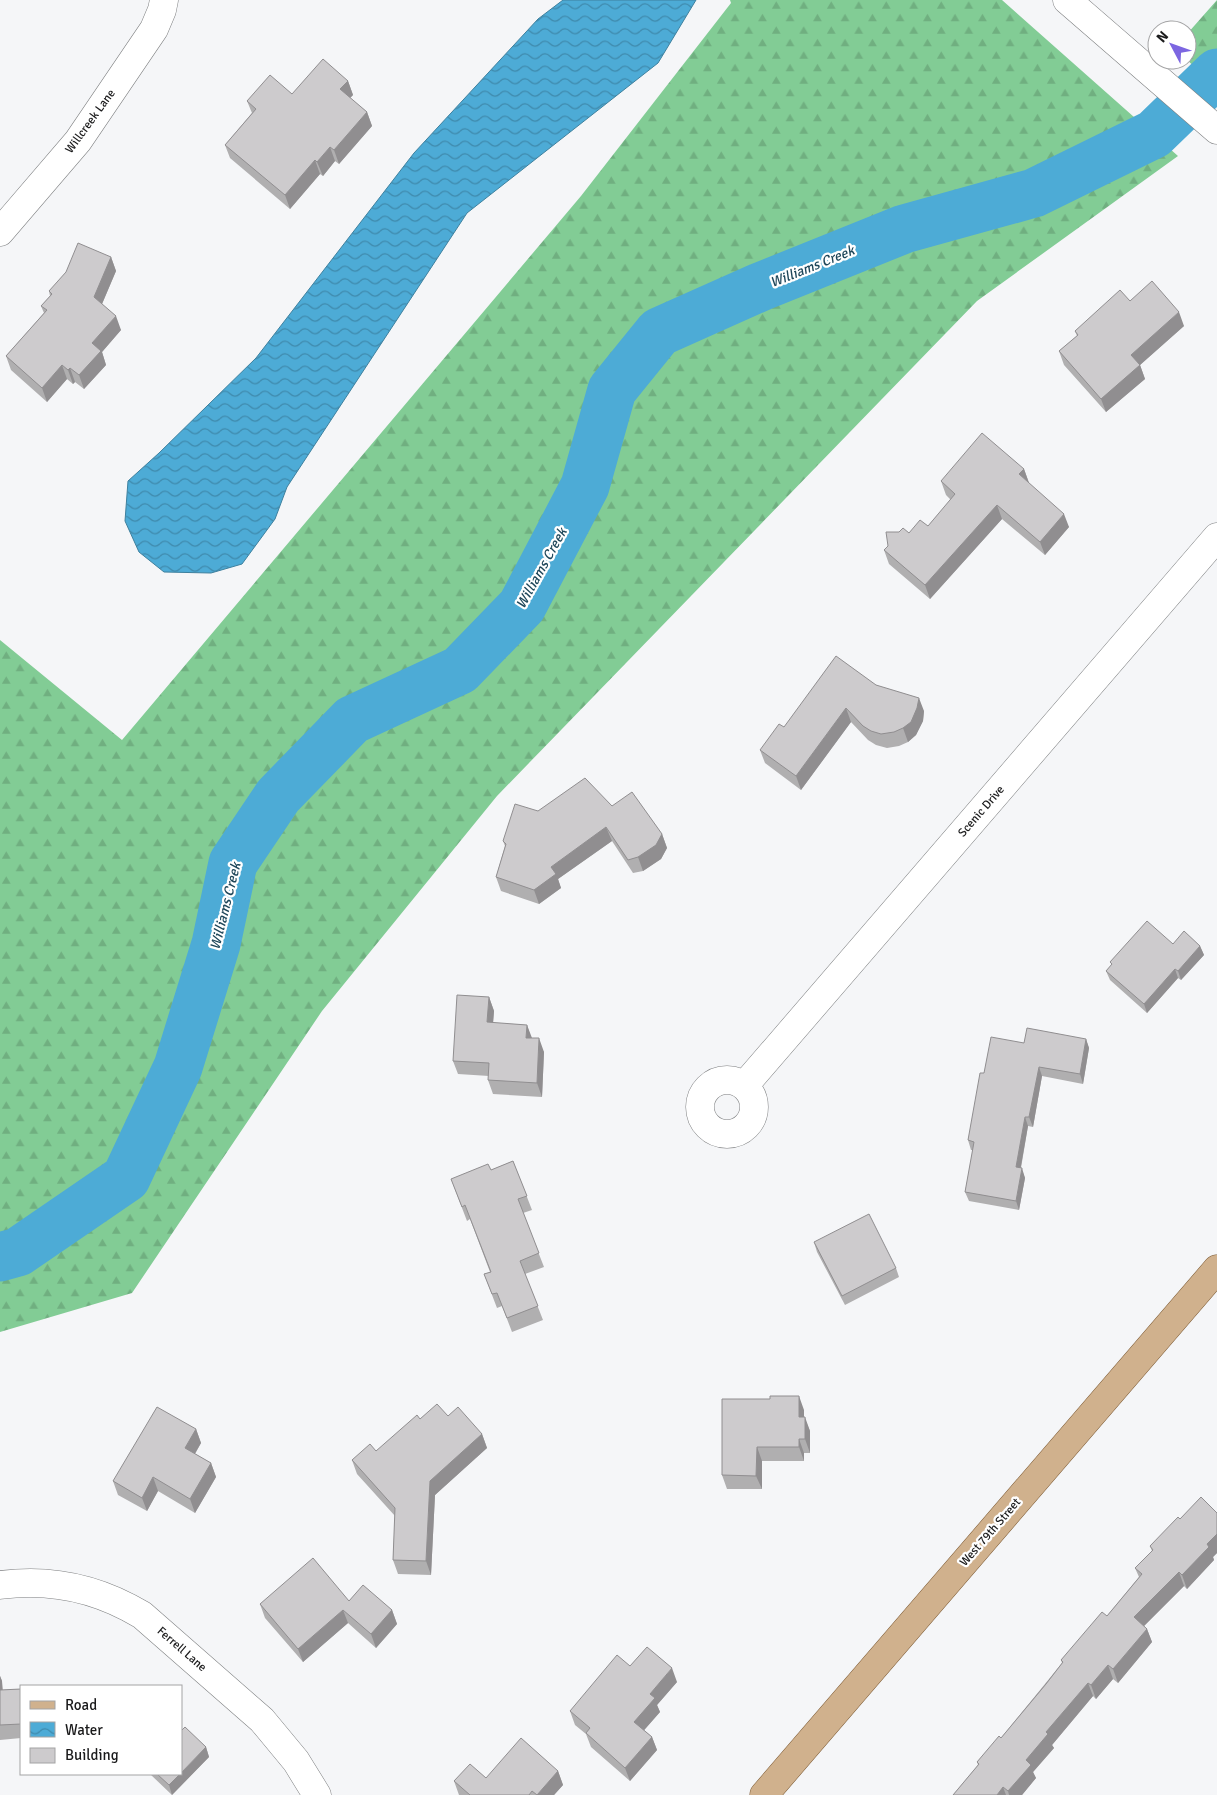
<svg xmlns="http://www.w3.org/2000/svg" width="1217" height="1795" font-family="Signika,sans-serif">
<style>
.forest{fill:url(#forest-firs)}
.water{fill:url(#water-waves);stroke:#3e809e}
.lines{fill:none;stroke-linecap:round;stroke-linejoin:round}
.river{stroke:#4dabd6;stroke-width:49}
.minor-casing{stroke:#7f8082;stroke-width:29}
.major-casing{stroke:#7c5a34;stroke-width:29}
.minor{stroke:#fff;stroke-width:28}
.major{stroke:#d0b18d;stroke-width:28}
.wall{fill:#b0afb0}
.shaded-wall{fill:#908e90}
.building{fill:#cdcbcd;stroke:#908e90}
.labels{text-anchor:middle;stroke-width:4.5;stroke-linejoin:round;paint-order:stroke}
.street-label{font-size:12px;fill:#1a1a1b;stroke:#fff}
.water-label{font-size:14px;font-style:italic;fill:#1f475a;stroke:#fff}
</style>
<defs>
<pattern id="forest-firs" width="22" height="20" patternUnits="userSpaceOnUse" patternTransform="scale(1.25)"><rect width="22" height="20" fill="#82cc95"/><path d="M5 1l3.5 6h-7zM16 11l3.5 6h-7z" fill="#70af80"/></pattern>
<pattern id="water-waves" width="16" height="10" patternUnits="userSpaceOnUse" patternTransform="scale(1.25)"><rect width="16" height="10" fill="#4dabd6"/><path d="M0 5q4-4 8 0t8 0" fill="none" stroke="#3f8aad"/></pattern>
</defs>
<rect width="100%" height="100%" fill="#f5f6f8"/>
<path class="forest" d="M 730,0 L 1002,0 L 1178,156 L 977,301 L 497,796 L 322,1011 L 132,1293 L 0,1332 L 0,640 L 122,740 L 581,196 L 731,3 Z
M 1217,0 L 1217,87 L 1187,60 L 1187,34 Z"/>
<path class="water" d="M 563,0 L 696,0 L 658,63 L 467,213 L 287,487 L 275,519 L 242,564 L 211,573 L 164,572 L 139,552 L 125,521 L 128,481 L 159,453 L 256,358 L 414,153 L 538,19 Z"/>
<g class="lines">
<path class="river" d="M 0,1257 L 18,1252 L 126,1178 L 178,1067 L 216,944 L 233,863 L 278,796 L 352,720 L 460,670 L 522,606 L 585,486 L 612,390 L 659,332 L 760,287 L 904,229 L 1034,193 L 1154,134 L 1217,73"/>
<defs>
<path id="minor" d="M 1067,0 L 1217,130
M 0,232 L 78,141 L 154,29 L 162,10 L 164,0
M700 1107a27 27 0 1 1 54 0a27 27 0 1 1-54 0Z
M 744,1086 L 1217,537
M 0,1585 C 51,1578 99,1589 142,1615 L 262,1720 L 296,1761 L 317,1795"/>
<path id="major" d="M 764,1795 L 1217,1269"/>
</defs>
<use href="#minor" class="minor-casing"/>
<use href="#major" class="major-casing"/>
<use href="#minor" class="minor"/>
<use href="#major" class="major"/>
</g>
<path class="wall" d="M 348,81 L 353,95 L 350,98 L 367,112 L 372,126 L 339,164 L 335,161 L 323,176 L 320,174 L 290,209 L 230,158 L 225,145 L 252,113 L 247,101 L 292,94 Z
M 111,257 L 116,271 L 102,304 L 121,330 L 102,352 L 106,365 L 84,389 L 75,382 L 73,384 L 67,379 L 47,402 L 11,370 L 6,356 L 44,313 L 41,306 L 50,296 L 49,291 Z
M 1130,301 L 1184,326 L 1140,365 L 1145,379 L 1106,412 L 1064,365 L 1059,351 L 1077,336 L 1075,331 Z
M 1024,469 L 1029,483 L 1069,527 L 1045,555 L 1002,519 L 930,599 L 889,564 L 884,550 L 909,533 L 928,526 L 951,500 L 946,495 L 941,481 Z
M 876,685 L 924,711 L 923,721 L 916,735 L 908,742 L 899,746 L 887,748 L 876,745 L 868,740 L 851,722 L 801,790 L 765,763 L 760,750 Z
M 612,806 L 662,834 L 667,848 L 661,859 L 643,871 L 633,873 L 612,841 L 558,879 L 561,888 L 539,904 L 501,891 L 496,877 L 505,846 L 503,841 L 538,811 Z
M 1173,944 L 1200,946 L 1204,955 L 1181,980 L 1178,978 L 1147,1013 L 1110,980 L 1106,971 L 1112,965 L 1110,962 Z
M 489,997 L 494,1011 L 493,1023 L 527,1025 L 531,1038 L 544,1052 L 542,1097 L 493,1094 L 488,1080 L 489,1076 L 458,1074 L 453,1061 Z
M 1086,1039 L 1089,1048 L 1083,1084 L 1042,1076 L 1033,1127 L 1028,1126 L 1021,1168 L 1025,1178 L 1019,1210 L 969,1201 L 965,1192 L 973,1150 L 971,1150 L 968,1140 L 984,1073 L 1024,1043 Z
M 513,1161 L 532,1210 L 523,1213 L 544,1267 L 525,1274 L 543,1320 L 512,1332 L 502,1306 L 497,1308 L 484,1274 L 490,1272 L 470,1219 L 467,1221 L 451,1179 L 491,1170 Z
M 814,1242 L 896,1268 L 899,1277 L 845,1305 L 817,1252 Z
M 722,1399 L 804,1410 L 804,1417 L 810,1431 L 810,1453 L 804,1453 L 804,1461 L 762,1461 L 762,1489 L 727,1489 L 722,1475 Z
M 448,1416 L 482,1434 L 487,1448 L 435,1495 L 431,1575 L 398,1574 L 393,1560 L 395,1516 L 357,1474 L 352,1460 L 376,1451 L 420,1419 Z
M 196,1429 L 201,1443 L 195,1454 L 211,1463 L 216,1477 L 195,1513 L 158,1491 L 147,1511 L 118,1495 L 113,1481 Z
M 1217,1513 L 1217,1553 L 1213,1557 L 1214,1560 L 1187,1589 L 1184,1586 L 1144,1626 L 1147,1629 L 1152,1642 L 1118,1683 L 1113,1679 L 1096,1699 L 1093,1696 L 1052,1745 L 1054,1748 L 1033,1772 L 1036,1778 L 1022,1795 L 953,1795 L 978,1765 L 977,1762 L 1001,1738 L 1062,1663 L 1061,1660 L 1107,1616 L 1139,1577 L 1135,1568 L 1152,1551 L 1150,1546 L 1180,1519 Z
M 349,1601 L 392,1610 L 397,1624 L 376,1648 L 348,1623 L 303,1662 L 265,1618 L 260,1604 Z
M 630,1666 L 677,1682 L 657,1705 L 660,1712 L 644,1730 L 652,1737 L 657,1750 L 630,1781 L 591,1747 L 586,1734 L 575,1725 L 570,1711 Z
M 0,1676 L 2,1681 L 2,1690 L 21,1689 L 21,1738 L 0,1740 Z
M 206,1747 L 209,1757 L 172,1795 L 150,1774 L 181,1774 Z
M 558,1771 L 563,1785 L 554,1795 L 459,1795 L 454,1781 Z"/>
<path class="shaded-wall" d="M 348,81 L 353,95 L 345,103 L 340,89 Z
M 367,112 L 372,126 L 339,164 L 334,150 Z
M 330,147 L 335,161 L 323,176 L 317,162 Z
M 315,160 L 320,174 L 290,209 L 285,195 Z
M 111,257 L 116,271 L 99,311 L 94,297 Z
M 1179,312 L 1184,326 L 1140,365 L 1145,379 L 1106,412 L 1101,399 L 1131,355 Z
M 116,316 L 121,330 L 102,352 L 106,365 L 84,389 L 79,375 L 92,343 Z
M 62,365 L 67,379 L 47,402 L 42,388 Z
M 70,368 L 75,382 L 73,384 L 68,370 Z
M 1024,469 L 1029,483 L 1019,474 Z
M 997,505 L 1002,519 L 930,599 L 925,585 Z
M 1064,514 L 1069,527 L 1045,555 L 1040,542 Z
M 919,698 L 924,711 L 923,721 L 916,735 L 908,742 L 903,728 Z
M 846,708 L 851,722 L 801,790 L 796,776 Z
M 606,827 L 612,841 L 558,879 L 561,888 L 539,904 L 534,890 L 551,867 Z
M 662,834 L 667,848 L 661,859 L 643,871 L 638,857 Z
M 1200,946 L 1204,955 L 1181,980 L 1178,971 Z
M 1175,969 L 1178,978 L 1147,1013 L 1144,1004 Z
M 489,997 L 494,1011 L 492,1036 L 487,1022 Z
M 527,1025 L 532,1038 L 526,1038 Z
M 539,1038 L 544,1052 L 542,1097 L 537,1083 Z
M 1086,1039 L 1089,1048 L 1083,1084 L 1080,1074 Z
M 1039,1067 L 1042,1076 L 1033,1127 L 1029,1117 Z
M 1025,1117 L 1028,1126 L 1019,1177 L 1016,1167 Z
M 1022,1168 L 1025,1178 L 1019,1210 L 1016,1201 Z
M 799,1396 L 804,1410 L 804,1431 L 799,1417 Z
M 805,1417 L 810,1431 L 810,1453 L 805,1439 Z
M 196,1429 L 201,1443 L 190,1462 L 185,1448 Z
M 482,1434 L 487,1448 L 435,1495 L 431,1575 L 426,1561 L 430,1481 Z
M 799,1439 L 804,1453 L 804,1461 L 799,1447 Z
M 757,1447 L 762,1461 L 762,1489 L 756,1476 Z
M 211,1463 L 216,1477 L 195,1513 L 190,1499 Z
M 153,1477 L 158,1491 L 147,1511 L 142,1498 Z
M 1217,1534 L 1217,1553 L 1213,1557 L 1214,1560 L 1187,1589 L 1182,1575 L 1207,1544 Z
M 1179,1572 L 1184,1586 L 1139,1631 L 1134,1617 Z
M 343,1610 L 348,1623 L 303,1662 L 298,1649 Z
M 392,1610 L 397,1624 L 376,1648 L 371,1634 Z
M 1147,1629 L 1152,1642 L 1118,1683 L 1113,1669 Z
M 1108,1665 L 1113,1679 L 1096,1699 L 1091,1685 Z
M 672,1668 L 677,1682 L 657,1705 L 660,1712 L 639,1736 L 634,1722 L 650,1694 Z
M 0,1676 L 2,1681 L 4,1704 L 0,1694 Z
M 1088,1683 L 1093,1696 L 1052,1745 L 1054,1748 L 1033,1772 L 1036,1778 L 1022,1795 L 1009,1795 L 1008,1791 L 1026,1760 L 1046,1732 Z
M 652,1737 L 657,1750 L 630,1781 L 625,1768 Z
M 206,1747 L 209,1757 L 172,1795 L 169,1785 L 180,1774 L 181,1774 L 181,1773 Z
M 558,1771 L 563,1785 L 554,1795 L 537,1795 Z
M 1003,1787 L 1006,1795 L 997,1795 Z"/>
<path class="building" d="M 323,59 L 348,81 L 340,89 L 367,112 L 334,150 L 330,147 L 317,162 L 315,160 L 285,195 L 225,145 L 256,109 L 247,101 L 270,75 L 292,94 Z
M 78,243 L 111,257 L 94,297 L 116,316 L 92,343 L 101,351 L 79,375 L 70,368 L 68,370 L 62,365 L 42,388 L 6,356 L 47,310 L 41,306 L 52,294 L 49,291 L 66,272 Z
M 1152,281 L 1179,312 L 1131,355 L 1140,365 L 1101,399 L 1059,351 L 1078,335 L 1075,331 L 1120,290 L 1130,301 Z
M 982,433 L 1024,469 L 1019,474 L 1064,514 L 1040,542 L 997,505 L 925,585 L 884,550 L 888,546 L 886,532 L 899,532 L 903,528 L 909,533 L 920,520 L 928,526 L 955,494 L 941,481 Z
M 836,656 L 876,685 L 919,698 L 917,708 L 911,722 L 903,728 L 894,732 L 881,734 L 871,731 L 863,726 L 846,708 L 796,776 L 760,750 L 779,724 L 784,727 Z
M 585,778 L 612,806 L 632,792 L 662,834 L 656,845 L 638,857 L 628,860 L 606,827 L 551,867 L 556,874 L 534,890 L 496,877 L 506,844 L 503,841 L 515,804 L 538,811 Z
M 1147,921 L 1173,944 L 1184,931 L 1200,946 L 1178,971 L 1175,969 L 1144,1004 L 1106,971 L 1112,964 L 1110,962 Z
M 457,995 L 489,997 L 487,1022 L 527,1025 L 526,1038 L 539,1038 L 537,1083 L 488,1080 L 489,1063 L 453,1061 Z
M 1027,1028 L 1086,1039 L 1080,1074 L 1039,1067 L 1029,1117 L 1025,1117 L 1016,1167 L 1022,1168 L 1016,1201 L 965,1192 L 974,1142 L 968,1140 L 980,1073 L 984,1073 L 991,1037 L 1024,1043 Z
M 513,1161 L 527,1196 L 518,1199 L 539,1253 L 520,1261 L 538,1306 L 507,1318 L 497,1293 L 492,1294 L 484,1274 L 491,1272 L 465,1205 L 462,1207 L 451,1179 L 488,1164 L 491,1170 Z
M 869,1214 L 896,1268 L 842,1296 L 814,1242 Z
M 770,1396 L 799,1396 L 799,1417 L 805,1417 L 805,1439 L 799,1439 L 799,1447 L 757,1447 L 756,1476 L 722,1475 L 722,1399 L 770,1399 Z
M 437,1404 L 448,1416 L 458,1407 L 482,1434 L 430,1481 L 426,1561 L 393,1560 L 395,1508 L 352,1460 L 370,1444 L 376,1451 L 417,1415 L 420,1419 Z
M 157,1407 L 196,1429 L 185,1448 L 211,1463 L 190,1499 L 153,1477 L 142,1498 L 113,1481 Z
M 1201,1497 L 1217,1513 L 1217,1534 L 1207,1544 L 1209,1547 L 1182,1575 L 1179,1572 L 1134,1617 L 1147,1629 L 1113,1669 L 1108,1665 L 1091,1685 L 1088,1683 L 1046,1732 L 1048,1734 L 1026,1760 L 1031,1765 L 1008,1791 L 1003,1787 L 997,1795 L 953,1795 L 979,1764 L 977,1762 L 999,1736 L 1001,1738 L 1046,1684 L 1063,1662 L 1061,1660 L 1102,1612 L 1107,1616 L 1142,1574 L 1135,1568 L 1153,1550 L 1150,1546 L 1178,1517 L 1180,1519 Z
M 313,1558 L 349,1601 L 363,1585 L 392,1610 L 371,1634 L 343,1610 L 298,1649 L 260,1604 Z
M 647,1647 L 672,1668 L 650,1694 L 655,1698 L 634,1722 L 652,1737 L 625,1768 L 586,1733 L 590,1728 L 570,1711 L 617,1655 L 630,1666 Z
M 21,1689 L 21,1724 L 0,1725 L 0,1690 Z
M 185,1727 L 206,1747 L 181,1773 L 181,1731 Z
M 521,1738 L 558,1771 L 537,1795 L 532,1791 L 529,1795 L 470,1795 L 454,1781 L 470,1764 L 486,1778 Z
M 157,1774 L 180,1774 L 169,1785 Z"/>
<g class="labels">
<g class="street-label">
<text transform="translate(90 121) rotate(-54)" y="4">Willcreek Lane</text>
<text transform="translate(981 811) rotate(-49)" y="4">Scenic Drive</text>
<text transform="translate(990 1532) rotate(-49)" y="4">West 79th Street</text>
<text transform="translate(182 1649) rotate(41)" y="4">Ferrell Lane</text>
</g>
<g class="water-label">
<text transform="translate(812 266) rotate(-22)" y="5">Williams Creek</text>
<text transform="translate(541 568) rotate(-61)" y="5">Williams Creek</text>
<text transform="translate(225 906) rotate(-76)" y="5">Williams Creek</text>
</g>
</g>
<rect x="20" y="1685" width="162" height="90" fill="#ffffff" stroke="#a3a3a4"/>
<rect x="30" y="1701" width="25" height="8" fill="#d0b18d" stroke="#a3a3a4"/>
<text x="65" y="1710" font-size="15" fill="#1a1a1b">Road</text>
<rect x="30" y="1722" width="25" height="15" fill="url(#water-waves)" stroke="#a3a3a4"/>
<text x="65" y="1735" font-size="15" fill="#1a1a1b">Water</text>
<rect x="30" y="1748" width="25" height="15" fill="#cdcbcd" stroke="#a3a3a4"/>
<text x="65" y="1760" font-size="15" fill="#1a1a1b">Building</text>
<g transform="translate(1172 45) rotate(311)"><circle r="24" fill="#ffffff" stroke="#a3a3a4"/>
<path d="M0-4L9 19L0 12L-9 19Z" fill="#7c66e1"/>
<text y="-8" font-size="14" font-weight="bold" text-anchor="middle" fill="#1a1a1b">N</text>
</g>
</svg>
